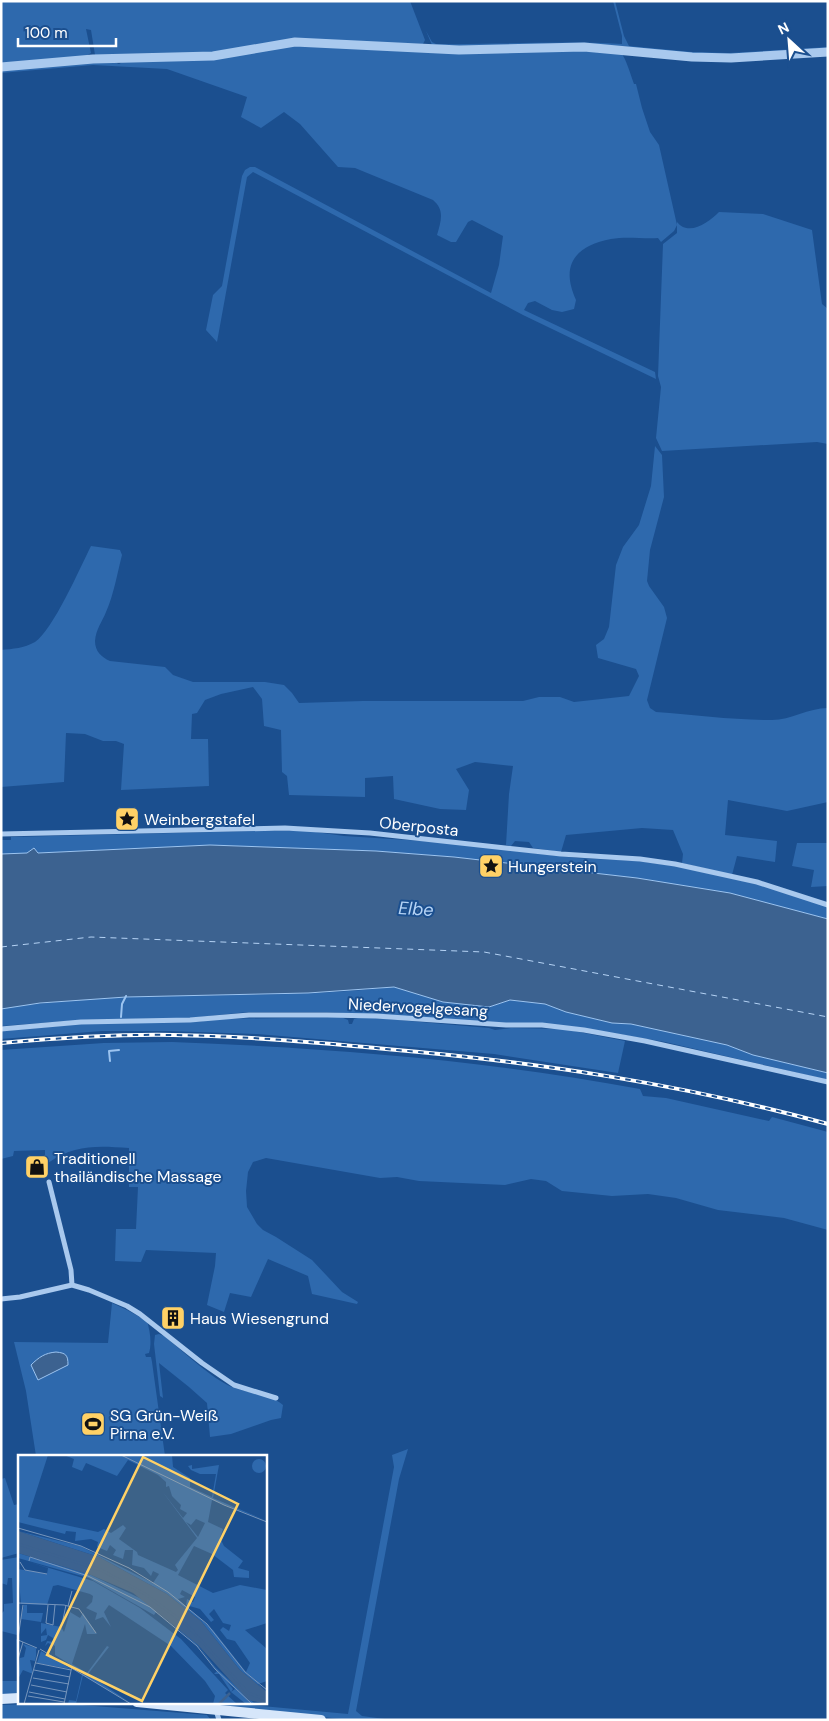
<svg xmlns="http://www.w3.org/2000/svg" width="829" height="1721" font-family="'DM Sans',sans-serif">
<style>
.green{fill:#2e69ad}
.water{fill:#3c6290;stroke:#9cc4f0}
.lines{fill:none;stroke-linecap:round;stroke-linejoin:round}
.stream{stroke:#9cc4f0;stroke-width:2}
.ferry{stroke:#b5d3f5;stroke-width:1;stroke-dasharray:6 5;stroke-linecap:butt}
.minor{stroke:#a9c9ee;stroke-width:5}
.tertiary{stroke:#a9c9ee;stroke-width:9}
.secondary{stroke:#d6e6fa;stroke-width:10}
.rail-casing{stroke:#fff;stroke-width:4}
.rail{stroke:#1b4f8f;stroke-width:2;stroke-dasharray:5.5;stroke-linecap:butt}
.labels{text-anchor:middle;stroke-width:4;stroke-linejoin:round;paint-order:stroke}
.poi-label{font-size:16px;fill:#fff;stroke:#1b4f8f;text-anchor:start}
.street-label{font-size:16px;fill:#fff;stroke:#1b4f8f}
.water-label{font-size:18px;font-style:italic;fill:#b5d3f5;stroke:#1b4f8f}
.inset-river{fill:none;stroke:#3c6290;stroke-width:2.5}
.inset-road{fill:none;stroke:#7695bc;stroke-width:1}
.view{fill:#ffd166;fill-opacity:0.15;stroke:#ffd166;stroke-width:2.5}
.inset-edge{fill:none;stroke:#fff;stroke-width:2.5}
</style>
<rect width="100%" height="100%" fill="#1b4f8f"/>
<path class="green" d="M 1,1 L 410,1 L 425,40 L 423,44 L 344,42 L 212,54 L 95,55 L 91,30 L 86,29 L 91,53 L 84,57 L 1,64 Z
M 613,1 L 615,1 L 624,36 L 629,46 L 692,52 L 729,53 L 828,47 L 828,49 L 729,55 L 693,54 L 584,43 L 457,46 L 432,45 L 426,31 L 432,42 L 436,44 C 498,45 560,40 622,44 L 622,36 Z
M 293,43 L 544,49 L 621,53 C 626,58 631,76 634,84 L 636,84 L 642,108 L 650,132 L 659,145 L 677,225 L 674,231 L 661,242 L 658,238 C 643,239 626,236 611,239 C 575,246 560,265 576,300 L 574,309 L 562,312 L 552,310 L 535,301 L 528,303 L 524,310 L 655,372 L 656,379 L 523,315 L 253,172 L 247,177 L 217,342 L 206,330 L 213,295 L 222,286 L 242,176 L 245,170 L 250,167 L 255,167 L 491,293 L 499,265 L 503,236 L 472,220 L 468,222 L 456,242 L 451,242 L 437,235 C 441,221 445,210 433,200 L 355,168 L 338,167 L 300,124 L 284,112 L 261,128 L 241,117 L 247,97 L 167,69 L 93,65 L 1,73 L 1,69 L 112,61 L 119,64 L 126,60 L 212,58 Z
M 719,212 L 763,214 L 812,230 L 822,304 L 828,309 L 828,444 L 817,442 L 662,451 L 656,438 L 661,387 L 658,376 L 663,244 L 677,233 L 677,222 C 689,237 709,222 719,212 Z
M 655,446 L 662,455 L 664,497 L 650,550 L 647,581 L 649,586 L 664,607 L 667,618 L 647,700 L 650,708 L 656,712 C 695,715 733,720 772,720 C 791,720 808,708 828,708 L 828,802 L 787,811 L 728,800 L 725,835 L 777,841 L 775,862 L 737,856 L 732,875 L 682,863 L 683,854 L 673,830 L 642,828 L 566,835 L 561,852 L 533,848 L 529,842 L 515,841 L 511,846 L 506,845 L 509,794 L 513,766 L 475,762 L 456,769 L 469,790 L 466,810 L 440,809 L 394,799 L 393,776 L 365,778 L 365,797 L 289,795 L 287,776 L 282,772 L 281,730 L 264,726 L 262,699 L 253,687 L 221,694 L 205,700 L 197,713 L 192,714 L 191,739 L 208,739 L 209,786 L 121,790 L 124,744 L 116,741 L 103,741 L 85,734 L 66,733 L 64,782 L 1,787 L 1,650 C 13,649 24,648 35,642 C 53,630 80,568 91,546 L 120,550 L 122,555 C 117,574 114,594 106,612 C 102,622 96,629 95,641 C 95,651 101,657 110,661 L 165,667 L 173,675 L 193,682 L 265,682 L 284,685 L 292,693 L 299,703 L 363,701 L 523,701 L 539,697 L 560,697 L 574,702 L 629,696 L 639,676 L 636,669 L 598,658 L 596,645 L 604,639 L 609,627 L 616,565 L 623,547 L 639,525 L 651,486 Z
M 253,831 L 309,831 L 344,836 L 439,842 L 577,858 L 638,861 L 675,866 L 757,884 L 828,906 L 828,919 L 730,893 L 637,878 L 454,857 L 376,851 L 210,845 L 38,853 L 34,848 L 27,853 L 1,854 L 1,840 L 11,840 L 11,837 Z
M 797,843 L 828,843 L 828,886 L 811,887 L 814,870 L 792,866 Z
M 394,987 L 443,1002 L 489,1007 L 510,1000 L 545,1004 L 566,1012 L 612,1023 L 631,1024 L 727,1045 L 753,1055 L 828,1073 L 828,1080 L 665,1042 L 582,1028 L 542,1023 L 506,1023 L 327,1012 L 248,1012 L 189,1018 L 80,1020 L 1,1026 L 1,1009 C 131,988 264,1002 394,987 Z
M 341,1017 L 348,1020 L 349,1024 L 352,1024 L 354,1019 L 358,1018 L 375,1018 L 489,1028 L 495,1030 L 511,1028 L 564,1029 L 625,1041 L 618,1073 L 494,1054 L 257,1034 L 168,1031 L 102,1031 L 1,1039 L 1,1031 L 80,1024 L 198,1022 L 215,1019 Z
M 172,1042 C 328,1048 486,1060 640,1089 L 643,1096 L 666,1098 L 769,1121 L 772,1117 L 828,1132 L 828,1230 L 784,1218 L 718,1210 L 676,1198 L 648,1194 L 612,1196 L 562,1191 L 546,1181 L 531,1179 L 505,1185 L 419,1181 L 397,1177 L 380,1178 L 266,1158 L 253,1162 L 248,1172 L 246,1191 L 247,1207 L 257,1224 L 263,1230 L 276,1237 L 312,1260 L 342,1292 L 358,1302 L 357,1304 L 312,1294 L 308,1276 L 268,1259 L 251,1297 L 230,1293 L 224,1312 L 207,1305 L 215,1266 L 216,1253 L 146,1250 L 141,1262 L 115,1261 L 116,1229 L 136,1229 L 138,1187 L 129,1187 L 129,1148 C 98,1146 75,1144 48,1163 L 45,1157 L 45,1150 L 14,1151 L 13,1156 L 1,1159 L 1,1050 L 104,1043 Z
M 112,1303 L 127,1310 L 147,1321 C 150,1331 152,1343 149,1353 L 145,1354 L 146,1357 L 151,1357 L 152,1362 L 165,1456 L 36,1456 L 26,1391 L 14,1342 L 108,1343 Z
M 159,1334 L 164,1336 C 182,1350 212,1379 232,1387 C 249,1394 269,1393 283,1405 L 281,1418 L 271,1420 L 231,1434 L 210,1437 L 207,1403 L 189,1387 L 159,1363 L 163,1398 L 160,1396 L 154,1344 L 155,1335 Z
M 408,1449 L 399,1479 L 356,1711 L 362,1716 L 392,1720 L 350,1720 L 205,1704 L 204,1702 L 219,1702 L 348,1714 L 394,1467 L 392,1455 Z
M 5,1478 L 14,1505 L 19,1504 L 19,1553 L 1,1558 L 1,1479 Z
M 19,1557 L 19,1635 L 17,1635 L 1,1631 L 1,1614 L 4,1611 L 4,1604 L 13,1603 L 12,1578 L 8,1578 L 7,1585 L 1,1583 L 1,1560 Z
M 16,1639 L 19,1641 L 19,1646 L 17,1646 L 19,1649 L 19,1694 L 1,1695 L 1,1681 L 17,1681 Z
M 57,1703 L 207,1715 L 211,1720 L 1,1720 L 1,1705 Z"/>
<path class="water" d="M 210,845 L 376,851 L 454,857 L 637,878 L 730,893 L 828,919 L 828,1073 L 753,1055 L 727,1045 L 631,1024 L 612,1023 L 566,1012 L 545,1004 L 510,1000 L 489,1007 L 443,1002 L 394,987 L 308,993 L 126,997 L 40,1003 L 1,1009 L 1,854 L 27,853 L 34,848 L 38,853 Z
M 56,1352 C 66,1353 68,1355 68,1365 L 38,1380 L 31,1365 C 39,1357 45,1353 56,1352 Z"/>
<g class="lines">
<path class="stream" d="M 121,1017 L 122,1004 L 126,996
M 110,1061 L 109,1051 L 119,1050"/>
<path class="ferry" d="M 1,947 L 91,937 L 484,952 L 828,1017"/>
<path class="minor" d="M 1,834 L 285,828 L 370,833 L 561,854 L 640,859 L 675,864 L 757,882 L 828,905
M 1,1029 L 81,1022 L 190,1020 L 249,1015 L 327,1015 L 376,1016 L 506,1025 L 542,1025 L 584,1030 L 645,1041 L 828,1082
M 49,1182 L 71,1270 L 72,1285
M 1,1299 L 20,1297 L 72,1285 L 89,1290 L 127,1306 L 140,1314 L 202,1363 L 234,1385 L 276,1398
M 216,1710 L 219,1720"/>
<path class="tertiary" d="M 1,67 L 93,59 L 213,56 L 295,42 L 459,50 L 584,47 L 692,57 L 731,58 L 828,52"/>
<path class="secondary" d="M 1,1699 L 19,1698
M 137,1702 L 321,1720"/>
<defs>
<path id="rail" d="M 1,1043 C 58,1038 116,1034 173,1035 C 244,1036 315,1042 386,1049 C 538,1062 681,1084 828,1124"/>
</defs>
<use href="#rail" class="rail-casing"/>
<use href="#rail" class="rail"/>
</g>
<defs>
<symbol id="sight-square" viewBox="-11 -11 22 22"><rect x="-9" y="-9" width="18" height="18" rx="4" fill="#ffd166" stroke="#1b4f8f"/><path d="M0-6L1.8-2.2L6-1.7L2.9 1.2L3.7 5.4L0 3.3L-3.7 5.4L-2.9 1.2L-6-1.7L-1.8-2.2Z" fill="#111"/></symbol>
<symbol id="shop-square" viewBox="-11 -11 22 22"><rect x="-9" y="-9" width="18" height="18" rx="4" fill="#ffd166" stroke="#1b4f8f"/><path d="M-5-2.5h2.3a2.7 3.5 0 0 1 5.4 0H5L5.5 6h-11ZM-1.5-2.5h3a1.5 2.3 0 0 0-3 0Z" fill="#111"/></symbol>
<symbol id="building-square" viewBox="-11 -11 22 22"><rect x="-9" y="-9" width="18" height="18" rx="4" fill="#ffd166" stroke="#1b4f8f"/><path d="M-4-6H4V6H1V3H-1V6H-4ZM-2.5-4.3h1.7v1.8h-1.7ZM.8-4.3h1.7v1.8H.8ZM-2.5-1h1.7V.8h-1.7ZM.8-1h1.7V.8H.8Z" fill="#111"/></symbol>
<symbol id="stadium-square" viewBox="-11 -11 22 22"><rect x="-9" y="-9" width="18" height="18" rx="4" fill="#ffd166" stroke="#1b4f8f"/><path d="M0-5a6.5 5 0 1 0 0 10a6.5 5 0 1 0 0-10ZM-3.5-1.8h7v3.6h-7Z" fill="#111"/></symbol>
</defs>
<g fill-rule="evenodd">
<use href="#sight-square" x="113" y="805" width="28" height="28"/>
<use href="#sight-square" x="477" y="852" width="28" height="28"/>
<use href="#shop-square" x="23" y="1153" width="28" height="28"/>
<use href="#building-square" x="159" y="1304" width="28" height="28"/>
<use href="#stadium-square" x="79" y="1410" width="28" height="28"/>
</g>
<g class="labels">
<g class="poi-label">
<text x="144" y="825">Weinbergstafel</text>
<text x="508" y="872">Hungerstein</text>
<text x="54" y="1164">Traditionell<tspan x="54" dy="18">thailändische Massage</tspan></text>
<text x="190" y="1324">Haus Wiesengrund</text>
<text x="110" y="1421">SG Grün-Weiß<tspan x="110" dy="18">Pirna e.V.</tspan></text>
</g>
<g class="street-label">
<text transform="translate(419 826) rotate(6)" y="6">Oberposta</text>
<text transform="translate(418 1007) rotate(3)" y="6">Niedervogelgesang</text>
</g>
<g class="water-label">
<text transform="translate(416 909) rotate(3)" y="6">Elbe</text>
</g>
</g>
<g transform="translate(18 1455)">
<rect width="249" height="249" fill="#1b4f8f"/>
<path d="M 0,0 L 30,0 L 10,62 L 80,77 L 86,74 L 93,78 L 105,70 L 108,73 L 101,84 L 119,97 L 120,100 L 158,117 L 160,115 L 157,110 L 179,83 L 144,36 L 131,54 L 144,36 L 165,63 L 169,58 L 162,54 L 163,50 L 154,41 L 151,31 L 148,32 L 148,27 L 140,20 L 110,5 L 99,21 L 68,8 L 64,16 L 54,12 L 56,4 L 46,0 L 154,0 L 155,12 L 172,23 L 172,32 L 194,42 L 198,19 L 182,19 L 173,15 L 170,11 L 174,10 L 174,14 L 201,10 L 195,43 L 249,66 L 194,45 L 190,67 L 205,74 L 202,83 L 206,91 L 225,106 L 220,113 L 231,116 L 231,123 L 216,122 L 215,115 L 194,99 L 176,91 L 160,120 L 195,138 L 222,130 L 249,135 L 249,168 L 227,175 L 249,194 L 249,226 L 240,229 L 249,237 L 222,215 L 183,166 L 149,139 L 81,102 L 0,76 L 62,91 L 135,128 L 141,119 L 135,116 L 133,121 L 126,113 L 114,110 L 115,95 L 107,95 L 105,104 L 95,100 L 98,95 L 92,90 L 89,96 L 79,92 L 80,87 L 73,84 L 57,86 L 58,77 L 48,76 L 47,79 L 0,67 ZM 178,64 L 187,68 L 180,82 L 168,67 L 173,70 ZM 164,135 L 177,142 L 175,147 L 169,144 L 168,150 L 182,154 L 193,167 L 196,165 L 191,159 L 196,154 L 205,168 L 213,170 L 211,176 L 205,172 L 202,175 L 209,184 L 217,186 L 232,208 L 228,217 L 195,175 L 160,144 L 167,142 L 162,139 ZM234 11a7 7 0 1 1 14 0a7 7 0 1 1-14 0ZM 0,98 L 73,120 L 128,146 L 180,190 L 197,212 L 237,249 L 228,249 L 213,237 L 217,234 L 209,227 L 215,234 L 213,237 L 201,219 L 196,219 L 199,216 L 182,193 L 139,156 L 136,160 L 71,123 L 0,103 ZM 11,107 L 75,126 L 122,153 L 163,184 L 210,235 L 207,238 L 219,249 L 195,249 L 197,241 L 187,226 L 153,191 L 91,150 L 86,157 L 93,172 L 85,162 L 77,165 L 79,158 L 68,153 L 74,147 L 75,141 L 72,139 L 40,130 L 35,131 L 29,150 L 3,149 L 0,114 L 29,119 L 30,113 ZM 6,150 L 9,150 L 9,158 L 25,158 L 23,167 L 3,164 ZM 52,157 L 62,163 L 65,158 L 79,179 L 69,179 L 67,169 L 54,209 L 69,218 L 89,191 L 91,192 L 70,219 L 114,249 L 65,220 L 58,249 L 50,249 L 51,245 L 58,246 L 64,220 L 66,218 L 37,200 L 37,191 L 30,188 L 27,191 L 29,186 L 37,187 L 35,183 L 30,180 L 28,185 L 23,187 L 23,181 L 29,180 L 28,173 L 23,179 L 23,168 L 43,172 L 46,177 ZM 5,189 L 18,193 L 18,201 L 17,206 L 12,205 L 15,219 L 5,215 L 0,224 L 2,203 L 6,202 L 8,193 ZM 23,196 L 53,214 L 19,208 Z" fill="#2e69ad" fill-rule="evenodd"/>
<path d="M 0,76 L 81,102 L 149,139 L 183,166 L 222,215 L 249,237 L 249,249 L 230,245 L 180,190 L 115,138 L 73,120 L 0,98 Z" fill="#3c6290"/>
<path class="inset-river" d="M 0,89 L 83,115 L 127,139 L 169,170 L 230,238 L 249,245M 201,249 L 212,238"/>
<path class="inset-road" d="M 103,0 L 206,50 L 249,67M 0,73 L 63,91 L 111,113 L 150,137 L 189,169 L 227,217 L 249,235M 11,106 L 12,102 L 70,121 L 132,152 L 179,191 L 197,214 L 234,249M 2,107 L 7,115 L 29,119M 0,148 L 46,150 L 61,154 L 78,178M 30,150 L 28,168 L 35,170 L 37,150M 50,151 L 54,136M 44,169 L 48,150M 0,183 L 5,150M 0,185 L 19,193M 22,194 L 113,249M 0,204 L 5,187M 18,208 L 53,215M 16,215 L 52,222M 15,223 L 51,229M 13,230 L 49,237M 11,237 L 47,244M 10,241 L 46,247M 6,249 L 21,195M 46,249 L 54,211"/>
<path class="view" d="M 125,2 L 220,49 L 124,246 L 29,200 Z"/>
<rect width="249" height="249" class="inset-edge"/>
</g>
<rect width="829" height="1721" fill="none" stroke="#ffffff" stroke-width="5"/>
<g transform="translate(789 40) rotate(334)" stroke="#1b4f8f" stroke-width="4" paint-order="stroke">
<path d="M0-4L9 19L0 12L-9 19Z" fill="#ffffff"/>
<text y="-8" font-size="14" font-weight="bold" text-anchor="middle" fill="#ffffff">N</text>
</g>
<path d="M18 38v8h98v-8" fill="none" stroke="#ffffff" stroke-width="2.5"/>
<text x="25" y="38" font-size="15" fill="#ffffff" stroke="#1b4f8f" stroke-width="4" paint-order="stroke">100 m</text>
</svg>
